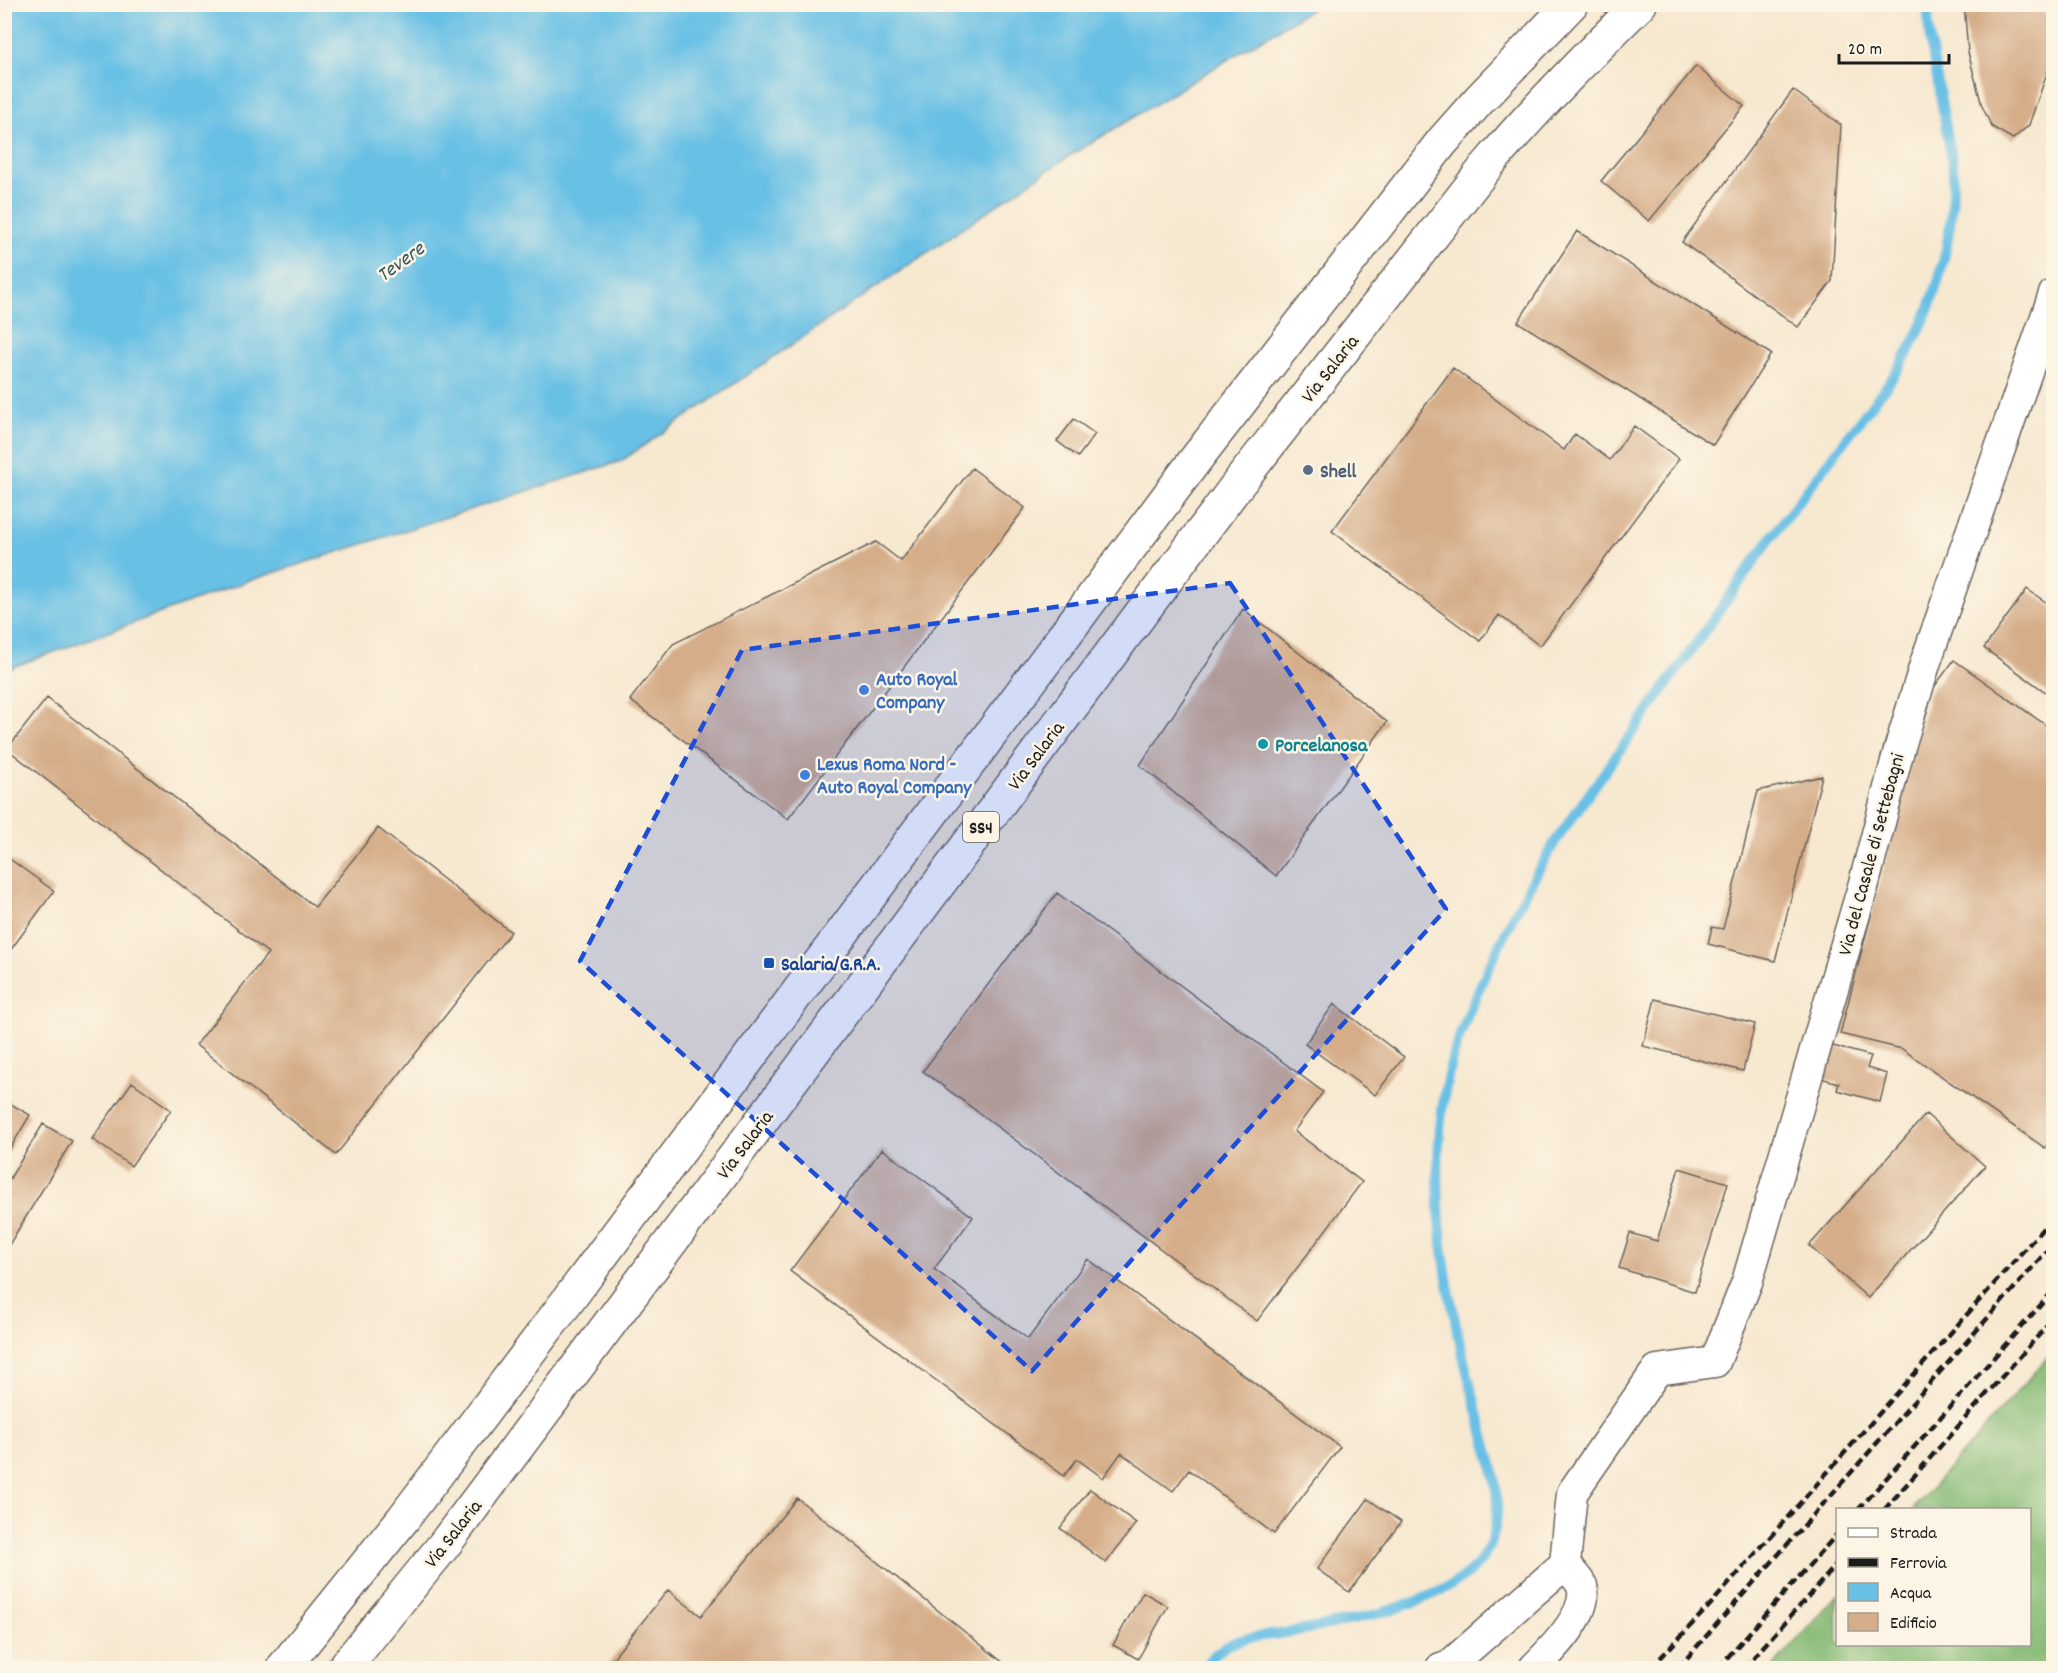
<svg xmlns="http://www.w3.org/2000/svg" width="2058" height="1673" font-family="Dekko,sans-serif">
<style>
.forest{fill:#86ba74;stroke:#516b48;stroke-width:1.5}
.water{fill:#68c0e5;stroke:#426e80;stroke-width:1.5}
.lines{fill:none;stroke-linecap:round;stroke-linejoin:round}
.stream{stroke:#68c0e5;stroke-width:10}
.building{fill:#d5ad89}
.street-casing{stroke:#69635b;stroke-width:33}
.primary-casing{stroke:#69635b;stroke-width:36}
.street{stroke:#fff;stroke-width:30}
.primary{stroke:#fff;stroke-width:33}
.rail{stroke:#1c1c1c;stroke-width:4.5;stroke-dasharray:9 4.5;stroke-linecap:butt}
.marked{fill:#1d4ed8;fill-opacity:0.2;stroke:#1d4ed8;stroke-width:4.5;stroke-dasharray:12 8;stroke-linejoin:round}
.service-dot{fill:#5c6f8a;stroke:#fcf5e5;stroke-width:2}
.shop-dot{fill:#3f7fe0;stroke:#fcf5e5;stroke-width:2}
.culture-dot{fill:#0f9aa8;stroke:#fcf5e5;stroke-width:2}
.transit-dot{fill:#1a4fb4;stroke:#fcf5e5;stroke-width:2}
.labels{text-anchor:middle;stroke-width:5;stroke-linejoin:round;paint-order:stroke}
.shield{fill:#fcf5e5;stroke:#5f5d58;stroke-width:1.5}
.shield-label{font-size:18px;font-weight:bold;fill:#1c1c1c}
.street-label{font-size:20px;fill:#1c1c1c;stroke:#fcf5e5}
.service-label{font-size:20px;font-weight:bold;fill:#4e5e75;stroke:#fcf5e5;text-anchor:start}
.shop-label{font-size:20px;font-weight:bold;fill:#366cbe;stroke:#fcf5e5;text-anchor:start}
.culture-label{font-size:20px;font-weight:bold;fill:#0d838f;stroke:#fcf5e5;text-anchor:start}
.transit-label{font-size:20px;font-weight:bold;fill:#164399;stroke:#fcf5e5;text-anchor:start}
.water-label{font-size:21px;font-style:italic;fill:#375562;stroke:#fcf5e5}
</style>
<rect width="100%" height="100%" fill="#fcf5e5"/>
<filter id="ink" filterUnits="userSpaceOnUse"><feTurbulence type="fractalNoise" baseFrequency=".0167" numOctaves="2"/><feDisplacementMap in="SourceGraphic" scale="12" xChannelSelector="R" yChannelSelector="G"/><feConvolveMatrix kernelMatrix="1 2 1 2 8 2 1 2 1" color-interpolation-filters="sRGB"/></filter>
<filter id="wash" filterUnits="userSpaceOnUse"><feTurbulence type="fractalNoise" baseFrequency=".008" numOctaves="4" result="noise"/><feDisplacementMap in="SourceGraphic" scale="24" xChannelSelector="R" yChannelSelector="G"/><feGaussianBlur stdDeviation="1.35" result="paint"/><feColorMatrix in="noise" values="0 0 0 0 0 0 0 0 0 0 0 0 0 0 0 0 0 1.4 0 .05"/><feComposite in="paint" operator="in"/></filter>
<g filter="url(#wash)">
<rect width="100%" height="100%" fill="#f7e8d0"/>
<path class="forest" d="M 2053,1351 L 2053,1668 L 1772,1668 L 1837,1595 L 1838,1644 L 2030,1644 L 2030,1510 L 1913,1509 Z"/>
<path class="water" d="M 5,4 L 1318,4 L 1318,5 L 1063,160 L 621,461 L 248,581 L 5,670 Z"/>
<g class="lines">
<path class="stream" d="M 1203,1668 C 1228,1633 1254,1639 1292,1632 C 1343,1623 1455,1603 1484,1556 C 1501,1529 1498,1498 1493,1468 C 1459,1345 1422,1220 1445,1091 C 1451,1052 1467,1016 1483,980 C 1505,931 1529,884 1557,839 L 1773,535 L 1890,381 C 1934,318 1955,243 1953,166 L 1930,40 L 1927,4"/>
</g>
<g id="blocks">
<path class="building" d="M 1964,4 L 2054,4 L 2054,53 L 2029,125 L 2013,139 L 1992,127 L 1982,106 L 1968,52 Z
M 1696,66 L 1744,106 L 1649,221 L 1601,181 Z
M 1793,90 L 1841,125 L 1832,281 L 1798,327 L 1682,242 Z
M 1577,231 L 1771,354 L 1713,445 L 1518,322 Z
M 1453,368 L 1564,450 L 1575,434 L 1610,460 L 1634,426 L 1679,459 L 1540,646 L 1499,615 L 1480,641 L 1332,531 Z
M 1074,419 L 1095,434 L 1078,457 L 1057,441 Z
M 972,468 L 1025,508 L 788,819 L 630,700 L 673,644 L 876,542 L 901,561 Z
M 2027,589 L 2054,608 L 2054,698 L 1984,648 Z
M 1243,609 L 1387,722 L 1276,876 L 1140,765 Z
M 1954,660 L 2054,731 L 2054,1137 L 2045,1148 L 1902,1049 L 1840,1034 L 1929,694 Z
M 47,698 L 315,907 L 378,828 L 511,932 L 336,1155 L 196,1045 L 268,953 L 7,749 Z
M 1822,776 L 1775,961 L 1708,944 L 1712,927 L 1723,929 L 1758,791 Z
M 4,855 L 54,891 L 4,959 Z
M 1057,893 L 1323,1092 L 1294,1131 L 1362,1182 L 1257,1321 L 923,1071 Z
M 1655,999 L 1755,1024 L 1743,1071 L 1643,1046 Z
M 1334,1004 L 1404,1057 L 1375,1095 L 1305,1044 Z
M 1829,1045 L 1871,1056 L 1867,1068 L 1887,1074 L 1880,1102 L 1837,1090 L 1839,1083 L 1820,1078 Z
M 132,1082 L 171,1110 L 131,1166 L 92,1139 Z
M 4,1100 L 30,1115 L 4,1159 Z
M 1926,1114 L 1985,1166 L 1868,1298 L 1809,1246 Z
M 43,1124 L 72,1141 L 4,1253 L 4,1188 Z
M 882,1149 L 973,1217 L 934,1269 L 1028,1339 L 1088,1259 L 1340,1447 L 1274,1534 L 1189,1470 L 1173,1491 L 1121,1453 L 1103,1478 L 1077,1459 L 1064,1476 L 790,1271 Z
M 1679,1168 L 1728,1183 L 1695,1292 L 1619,1268 L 1630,1233 L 1657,1241 Z
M 1090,1489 L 1136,1523 L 1106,1563 L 1060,1528 Z
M 797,1498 L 1010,1668 L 605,1668 L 668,1590 L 701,1616 Z
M 1368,1499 L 1401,1522 L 1349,1592 L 1317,1569 Z
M 1143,1592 L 1168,1606 L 1138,1659 L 1113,1645 Z"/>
</g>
</g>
<g filter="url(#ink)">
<use href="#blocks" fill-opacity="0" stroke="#69635b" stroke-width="1.5"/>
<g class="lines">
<defs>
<path id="street" d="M 1441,1668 L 1450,1665 L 1565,1564 L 1572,1493 L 1657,1370 L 1715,1362 L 1747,1282 L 1864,883 L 1899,750 L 1926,661 L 2054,294
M 1534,1668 C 1551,1651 1590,1613 1582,1586 C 1579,1579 1569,1570 1565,1564"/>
<path id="primary" d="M 283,1668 L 403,1519 L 572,1295 L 1196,459 L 1442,142 L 1480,99 L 1571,4
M 344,1668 L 444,1545 L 1238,484 L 1486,167 C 1534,110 1586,57 1640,4"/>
</defs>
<use href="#street" class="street-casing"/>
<use href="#primary" class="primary-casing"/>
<use href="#street" class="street"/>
<use href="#primary" class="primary"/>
<path class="rail" d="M 1858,1510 L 2054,1290
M 1884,1510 L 2054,1318
M 1651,1668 L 1710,1605 L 2054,1216
M 1678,1668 L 2054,1243
M 1718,1668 L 1838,1533
M 1744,1668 L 1838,1563"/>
</g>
</g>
<path class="marked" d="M 1230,583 L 1446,909 L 1032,1371 L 580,961 L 742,650 Z"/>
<circle class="service-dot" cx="1308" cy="470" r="6"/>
<g class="shop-dot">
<circle cx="864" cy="690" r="6"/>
<circle cx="805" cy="775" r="6"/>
</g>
<circle class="culture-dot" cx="1263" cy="744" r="6"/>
<rect class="transit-dot" x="763" y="957" width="12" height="12" rx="3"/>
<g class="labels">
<rect class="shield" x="963" y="812" width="36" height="30" rx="4.5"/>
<g class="shield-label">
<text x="981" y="833">SS4</text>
</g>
<g class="street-label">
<text transform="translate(1329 368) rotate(-52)" y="7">Via Salaria</text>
<text transform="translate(1035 755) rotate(-53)" y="7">Via Salaria</text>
<text transform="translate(1870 854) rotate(-75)" y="7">Via del Casale di Settebagni</text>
<text transform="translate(744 1144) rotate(-53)" y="7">Via Salaria</text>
<text transform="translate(452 1533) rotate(-52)" y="7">Via Salaria</text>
</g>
<g class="service-label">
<text x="1320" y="477">Shell</text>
</g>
<g class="shop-label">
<text x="876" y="685">Auto Royal<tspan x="876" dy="23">Company</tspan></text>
<text x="817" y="770">Lexus Roma Nord -<tspan x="817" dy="23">Auto Royal Company</tspan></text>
</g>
<g class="culture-label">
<text x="1275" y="751">Porcelanosa</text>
</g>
<g class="transit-label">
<text x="781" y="970">Salaria/G.R.A.</text>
</g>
<g class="water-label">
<text transform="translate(400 261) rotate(-36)" y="7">Tevere</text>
</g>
</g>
<rect width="2058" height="1673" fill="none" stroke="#fcf5e5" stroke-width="24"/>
<rect x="1836" y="1508" width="195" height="138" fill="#fcf5e5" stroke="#a29e95" stroke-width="1.5"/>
<rect x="1848" y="1528" width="30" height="9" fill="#ffffff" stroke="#a29e95" stroke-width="1.5"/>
<text x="1890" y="1538" font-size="18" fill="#1c1c1c">Strada</text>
<rect x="1848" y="1558" width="30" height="9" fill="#1c1c1c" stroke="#a29e95" stroke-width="1.5"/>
<text x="1890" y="1568" font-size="18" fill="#1c1c1c">Ferrovia</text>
<rect x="1848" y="1583" width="30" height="18" fill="#68c0e5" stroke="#a29e95" stroke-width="1.5"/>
<text x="1890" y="1598" font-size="18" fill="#1c1c1c">Acqua</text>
<rect x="1848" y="1613" width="30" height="18" fill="#d5ad89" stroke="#a29e95" stroke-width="1.5"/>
<text x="1890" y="1628" font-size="18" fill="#1c1c1c">Edificio</text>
<path d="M1839 54v9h110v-9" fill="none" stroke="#1c1c1c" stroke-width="3"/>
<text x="1848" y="54" font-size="18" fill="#1c1c1c" stroke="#fcf5e5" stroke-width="4.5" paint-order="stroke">20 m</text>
</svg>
